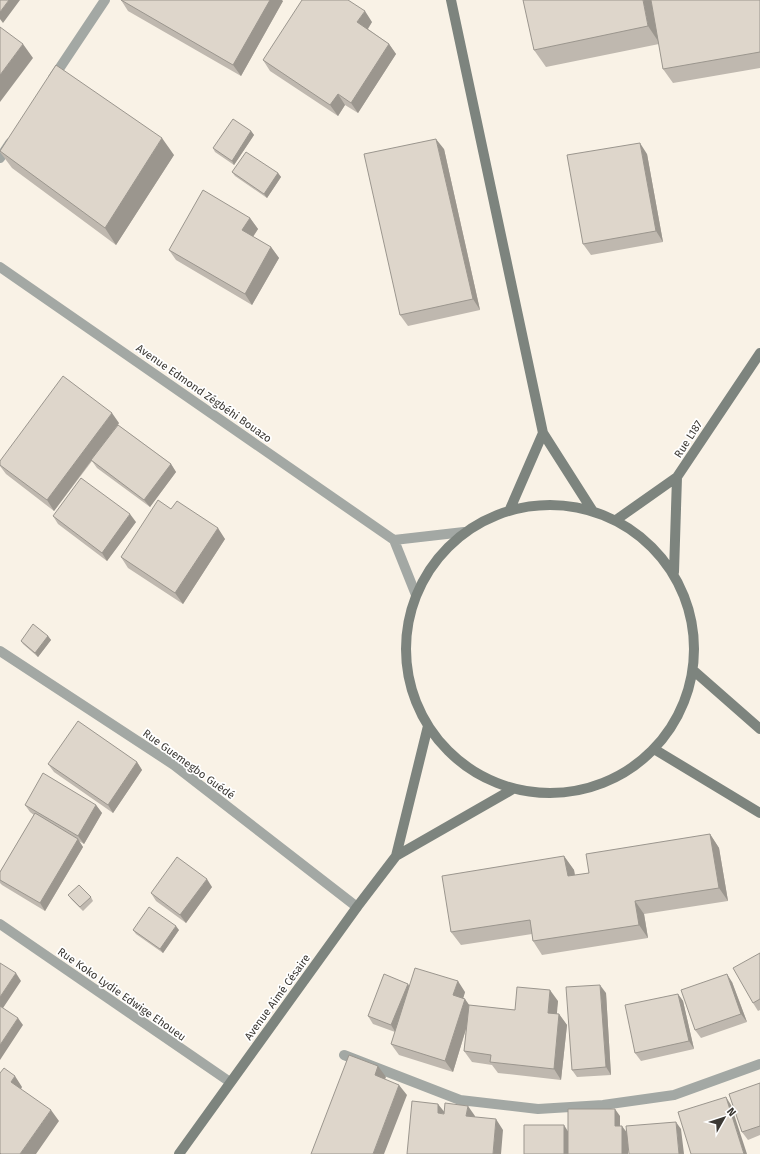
<svg xmlns="http://www.w3.org/2000/svg" width="760" height="1154" font-family="'Fira Sans',sans-serif">
<style>
.lines{fill:none;stroke-linecap:round;stroke-linejoin:round}
.street{stroke:#a3a8a4;stroke-width:10}
.secondary{stroke:#7d847e;stroke-width:10}
.wall{fill:#bfb8af}
.shaded-wall{fill:#9b968e}
.building{fill:#ded6cb;stroke:#9b968e}
.labels{text-anchor:middle;stroke-width:3.5;stroke-linejoin:round;paint-order:stroke}
.street-label{font-size:11px;fill:#3b3833;stroke:#fff}
</style>
<rect width="100%" height="100%" fill="#f9f2e6"/>
<g class="lines">
<path class="street" d="M 53,78 L 105,0
M 0,158 L 10,143
M 0,267 L 394,540 L 416,595
M 394,540 L 464,532
M 0,651 L 174,765 L 357,907
M 0,924 L 230,1082
M 344,1055 L 460,1100 L 538,1109 L 603,1105 L 674,1095 L 760,1064"/>
<path class="secondary" d="M 451,0 L 543,433 L 592,510
M406 649a144 144 0 1 1 288 0a144 144 0 1 1-288 0Z
M 510,509 L 543,433
M 616,520 L 677,477 L 760,353
M 674,572 L 677,477
M 694,671 L 760,729
M 654,749 L 760,813
M 396,856 L 428,726
M 179,1154 L 357,907 L 396,856 L 513,789"/>
</g>
<path class="wall" d="M 121,0 L 283,1 L 241,76 L 128,11 Z
M 760,0 L 760,68 L 673,83 L 663,69 L 659,44 L 546,67 L 534,50 Z
M 372,22 L 368,29 L 389,44 L 396,54 L 358,113 L 345,105 L 338,116 L 270,71 L 263,60 Z
M 251,131 L 254,135 L 234,165 L 215,152 L 213,148 Z
M 444,149 L 480,310 L 408,326 L 400,315 Z
M 0,152 L 174,155 L 116,245 L 12,168 Z
M 647,154 L 663,242 L 591,255 L 583,244 Z
M 232,172 L 278,173 L 281,177 L 267,198 L 235,176 Z
M 250,218 L 258,229 L 253,237 L 271,247 L 279,258 L 252,305 L 176,260 L 169,250 Z
M 119,423 L 118,425 L 171,464 L 176,472 L 150,507 L 97,468 L 92,461 L 54,511 L 6,474 L 0,466 L 0,461 Z
M 171,509 L 225,539 L 183,604 L 128,568 L 121,557 Z
M 53,516 L 136,522 L 107,561 L 58,524 Z
M 48,636 L 51,640 L 38,657 L 23,644 L 21,641 Z
M 137,762 L 142,770 L 113,813 L 54,772 L 48,764 Z
M 25,805 L 96,805 L 102,813 L 84,844 L 79,841 L 83,847 L 45,911 L 2,885 L 0,883 L 0,872 L 34,815 L 30,812 Z
M 710,834 L 719,848 L 728,901 L 644,914 L 648,938 L 542,955 L 533,941 L 532,934 L 461,945 L 451,932 L 564,856 L 574,870 L 575,875 L 589,873 Z
M 212,887 L 186,923 L 156,901 L 151,893 Z
M 68,895 L 91,897 L 93,901 L 83,911 L 71,899 Z
M 133,930 L 179,930 L 163,953 L 136,934 Z
M 760,953 L 760,1010 L 758,1011 L 753,1003 Z
M 732,982 L 747,1022 L 701,1038 L 695,1030 Z
M 409,987 L 465,992 L 463,998 L 469,1005 L 515,1010 L 558,1001 L 556,1014 L 559,1014 L 567,1025 L 561,1080 L 498,1073 L 492,1065 L 472,1062 L 464,1051 L 466,1029 L 453,1072 L 399,1055 L 391,1044 L 395,1032 L 373,1024 L 368,1016 Z
M 606,993 L 611,1075 L 577,1077 L 572,1070 Z
M 678,994 L 683,1001 L 694,1049 L 641,1061 L 635,1053 Z
M 760,1083 L 760,1135 L 748,1140 L 742,1132 Z"/>
<path class="shaded-wall" d="M 9,0 L 20,0 L 3,23 L 0,19 L 0,12 Z
M 270,0 L 282,0 L 283,1 L 241,76 L 233,65 Z
M 643,0 L 651,0 L 660,44 L 648,26 Z
M 365,11 L 372,22 L 365,33 L 357,22 Z
M 23,44 L 33,58 L 0,102 L 0,75 Z
M 389,44 L 396,54 L 358,113 L 351,103 Z
M 338,94 L 345,105 L 338,116 L 330,105 Z
M 251,131 L 254,135 L 234,165 L 232,161 Z
M 162,138 L 174,155 L 116,245 L 105,228 Z
M 436,139 L 444,149 L 480,310 L 473,299 Z
M 640,143 L 647,154 L 663,242 L 656,231 Z
M 278,173 L 281,177 L 267,198 L 264,194 Z
M 250,218 L 258,229 L 250,241 L 242,230 Z
M 271,247 L 279,258 L 252,305 L 245,294 Z
M 112,413 L 119,423 L 54,511 L 47,500 Z
M 171,464 L 176,472 L 150,507 L 144,500 Z
M 130,514 L 136,522 L 107,561 L 102,553 Z
M 218,528 L 225,539 L 183,604 L 175,593 Z
M 48,636 L 51,640 L 38,657 L 35,653 Z
M 137,762 L 142,770 L 113,813 L 108,805 Z
M 96,805 L 102,813 L 84,844 L 78,836 Z
M 710,834 L 719,848 L 728,901 L 719,888 Z
M 78,839 L 83,847 L 45,911 L 40,903 Z
M 564,856 L 574,870 L 577,890 L 568,876 Z
M 207,879 L 212,887 L 186,923 L 180,915 Z
M 635,901 L 644,914 L 648,938 L 639,925 Z
M 176,926 L 179,930 L 163,953 L 160,949 Z
M 16,973 L 21,981 L 1,1011 L 0,1009 L 0,997 Z
M 727,974 L 732,982 L 747,1022 L 741,1014 Z
M 458,981 L 465,992 L 461,1006 L 453,995 Z
M 408,984 L 413,992 L 396,1033 L 391,1025 Z
M 600,985 L 606,993 L 611,1075 L 606,1067 Z
M 550,990 L 558,1001 L 556,1024 L 548,1013 Z
M 678,994 L 683,1001 L 694,1049 L 689,1041 Z
M 465,999 L 472,1009 L 453,1072 L 445,1061 Z
M 559,1014 L 567,1025 L 561,1080 L 554,1069 Z
M 18,1018 L 23,1025 L 0,1060 L 0,1045 Z
M 378,1066 L 386,1077 L 382,1086 L 375,1075 Z
M 15,1076 L 22,1087 L 19,1093 L 11,1082 Z
M 399,1085 L 407,1095 L 384,1154 L 373,1154 Z
M 726,1097 L 731,1105 L 747,1154 L 744,1154 Z
M 438,1104 L 446,1114 L 438,1113 Z
M 468,1106 L 475,1116 L 474,1127 L 466,1116 Z
M 615,1109 L 620,1116 L 620,1134 L 615,1126 Z
M 51,1110 L 59,1121 L 36,1154 L 20,1154 Z
M 496,1119 L 503,1130 L 501,1154 L 493,1154 Z
M 676,1122 L 681,1129 L 684,1154 L 679,1154 Z
M 564,1125 L 569,1133 L 569,1154 L 564,1154 Z
M 622,1126 L 628,1134 L 628,1154 L 622,1154 Z"/>
<path class="building" d="M 0,0 L 9,0 L 0,12 Z
M 121,0 L 270,0 L 233,65 Z
M 302,0 L 348,0 L 365,11 L 357,22 L 389,44 L 351,103 L 338,94 L 330,105 L 263,60 Z
M 523,0 L 643,0 L 648,26 L 534,50 Z
M 651,0 L 760,0 L 760,52 L 663,69 Z
M 0,27 L 23,44 L 0,75 Z
M 56,65 L 162,138 L 105,228 L 0,151 Z
M 233,119 L 251,131 L 232,161 L 213,148 Z
M 436,139 L 473,299 L 400,315 L 364,154 Z
M 640,143 L 656,231 L 583,244 L 567,155 Z
M 246,152 L 278,173 L 264,194 L 232,172 Z
M 203,190 L 250,218 L 242,230 L 271,247 L 245,294 L 169,250 Z
M 63,376 L 112,413 L 47,500 L 0,465 L 0,461 Z
M 118,425 L 171,464 L 144,500 L 91,460 Z
M 81,478 L 130,514 L 102,553 L 53,516 Z
M 158,500 L 171,509 L 177,501 L 218,528 L 175,593 L 121,557 Z
M 33,624 L 48,636 L 35,653 L 21,641 Z
M 78,721 L 137,762 L 108,805 L 48,764 Z
M 43,773 L 96,805 L 78,836 L 25,805 Z
M 35,813 L 78,839 L 40,903 L 0,880 L 0,872 Z
M 710,834 L 719,888 L 635,901 L 639,925 L 533,941 L 530,920 L 451,932 L 442,876 L 564,856 L 568,876 L 589,873 L 586,854 Z
M 177,857 L 207,879 L 180,915 L 151,893 Z
M 79,885 L 91,897 L 80,907 L 68,895 Z
M 149,907 L 176,926 L 160,949 L 133,930 Z
M 760,953 L 760,999 L 753,1003 L 733,968 Z
M 0,963 L 16,973 L 0,997 Z
M 415,968 L 458,981 L 453,995 L 465,999 L 445,1061 L 391,1044 Z
M 384,974 L 408,984 L 391,1025 L 368,1016 Z
M 727,974 L 741,1014 L 695,1030 L 681,990 Z
M 600,985 L 606,1067 L 572,1070 L 566,987 Z
M 517,987 L 550,990 L 548,1013 L 559,1014 L 554,1069 L 490,1062 L 491,1055 L 464,1051 L 469,1005 L 515,1010 Z
M 678,994 L 689,1041 L 635,1053 L 625,1005 Z
M 0,1006 L 18,1018 L 0,1045 Z
M 349,1055 L 378,1066 L 375,1075 L 399,1085 L 373,1154 L 311,1154 Z
M 4,1068 L 15,1076 L 11,1082 L 51,1110 L 20,1154 L 1,1154 L 0,1153 L 0,1073 Z
M 760,1083 L 760,1126 L 742,1132 L 729,1094 Z
M 726,1097 L 744,1154 L 691,1154 L 678,1112 Z
M 412,1101 L 438,1104 L 438,1113 L 444,1114 L 445,1103 L 468,1106 L 466,1116 L 496,1119 L 493,1154 L 407,1154 Z
M 568,1109 L 615,1109 L 615,1126 L 622,1126 L 622,1154 L 568,1154 Z
M 676,1122 L 679,1154 L 629,1154 L 626,1126 Z
M 524,1125 L 564,1125 L 564,1154 L 524,1154 Z"/>
<g class="labels">
<g class="street-label">
<text transform="translate(204 393) rotate(35)" y="4">Avenue Edmond Zégbéhi Bouazo</text>
<text transform="translate(688 439) rotate(-57)" y="4">Rue L187</text>
<text transform="translate(189 764) rotate(36)" y="4">Rue Guemegbo Guédé</text>
<text transform="translate(122 994) rotate(35)" y="4">Rue Koko Lydie Edwige Ehoueu</text>
<text transform="translate(277 997) rotate(-54)" y="4">Avenue Aimé Césaire</text>
</g>
</g>
<g transform="translate(724 1118) rotate(51)" stroke="#ffffff" stroke-width="3" paint-order="stroke">
<path d="M0-3L7 15L0 10L-7 15Z" fill="#3b3833"/>
<text y="-6" font-size="11" font-weight="bold" text-anchor="middle" fill="#3b3833">N</text>
</g>
</svg>
